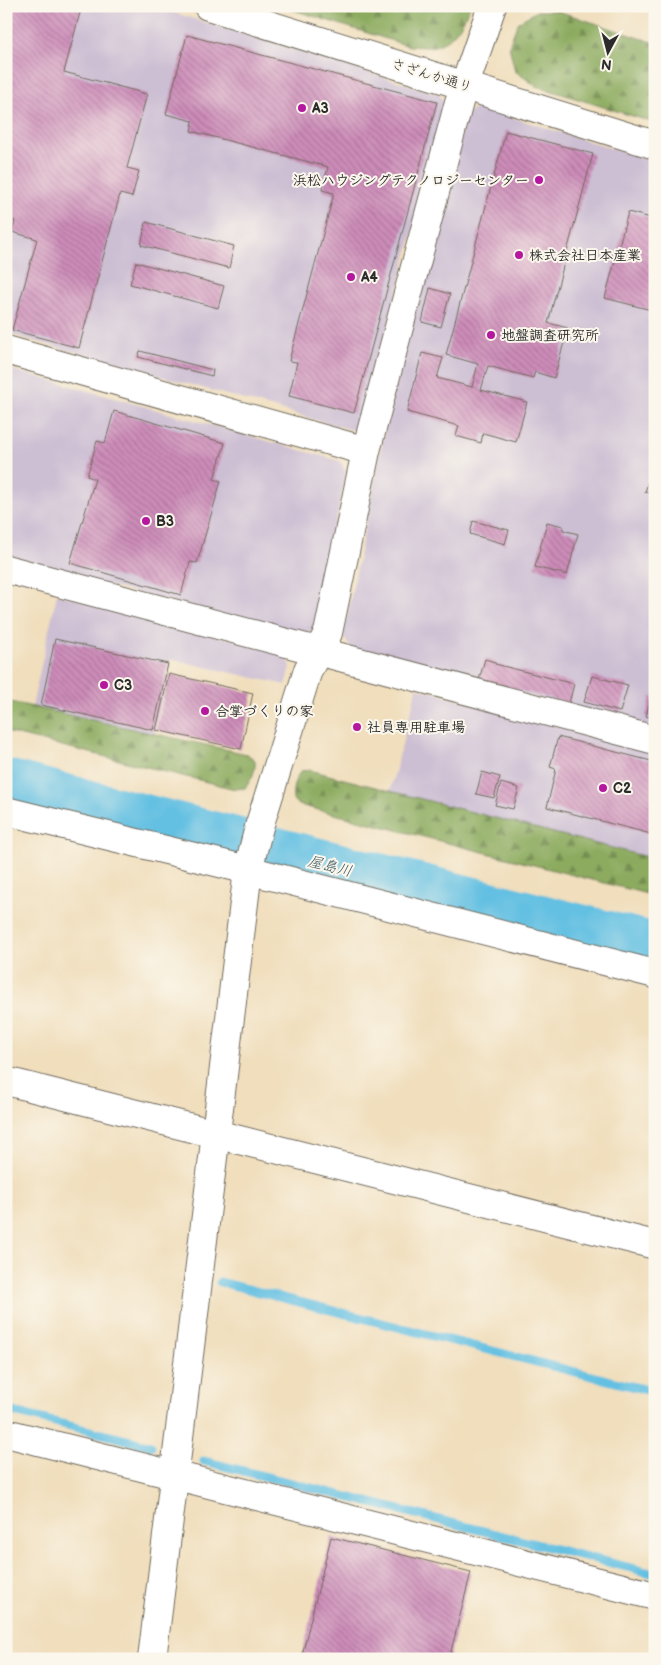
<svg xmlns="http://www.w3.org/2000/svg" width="661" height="1665" font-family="'Balsamiq Sans','Klee One',sans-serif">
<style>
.industrial{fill:#ccbed3}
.forest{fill:url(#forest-firs);stroke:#5c6b45}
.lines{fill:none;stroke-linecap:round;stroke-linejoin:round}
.stream{stroke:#64c0e2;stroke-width:9}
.river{stroke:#64c0e2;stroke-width:50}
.building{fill:url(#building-back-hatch)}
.minor-casing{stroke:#706a5e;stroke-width:30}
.minor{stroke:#fff;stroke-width:28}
.poi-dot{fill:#b5179e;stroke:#fbf7ec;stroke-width:2}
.labels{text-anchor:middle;stroke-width:4;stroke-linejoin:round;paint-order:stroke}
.street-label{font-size:14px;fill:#2b2b2b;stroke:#fbf7ec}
.poi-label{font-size:14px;font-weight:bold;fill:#2b2b2b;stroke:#fbf7ec;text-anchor:start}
.water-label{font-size:15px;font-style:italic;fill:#3c5862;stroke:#fbf7ec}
</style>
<defs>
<pattern id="forest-firs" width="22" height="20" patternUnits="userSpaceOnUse" patternTransform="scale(1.25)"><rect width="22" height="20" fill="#8cab5f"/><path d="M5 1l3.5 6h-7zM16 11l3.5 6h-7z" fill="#738b4f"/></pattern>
<pattern id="building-back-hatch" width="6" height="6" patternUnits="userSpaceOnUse" patternTransform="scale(1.25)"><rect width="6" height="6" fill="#ce8dba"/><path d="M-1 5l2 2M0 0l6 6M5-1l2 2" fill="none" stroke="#a77397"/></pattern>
</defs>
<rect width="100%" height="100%" fill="#fbf7ec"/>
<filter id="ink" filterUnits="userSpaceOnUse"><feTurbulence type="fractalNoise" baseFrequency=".02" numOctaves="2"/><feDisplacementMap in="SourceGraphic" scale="10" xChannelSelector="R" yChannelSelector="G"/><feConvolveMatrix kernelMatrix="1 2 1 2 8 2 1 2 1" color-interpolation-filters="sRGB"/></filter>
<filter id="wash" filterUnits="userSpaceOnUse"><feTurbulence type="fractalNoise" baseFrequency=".0096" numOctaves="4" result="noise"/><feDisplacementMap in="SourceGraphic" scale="20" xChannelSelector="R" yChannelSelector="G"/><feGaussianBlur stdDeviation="1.12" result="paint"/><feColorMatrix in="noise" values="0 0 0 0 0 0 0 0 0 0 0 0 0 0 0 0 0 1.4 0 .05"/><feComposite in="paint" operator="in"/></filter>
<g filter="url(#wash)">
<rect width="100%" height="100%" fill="#f0debc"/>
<path class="industrial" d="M 6,6 L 152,6 L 439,94 L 446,107 L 362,424 L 352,430 L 6,333 Z
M 479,107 L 655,162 L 655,729 L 351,649 L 343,636 L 394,384 L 466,114 Z
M 6,368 L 340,461 L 346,472 L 314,629 L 302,636 L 6,559 Z
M 57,594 L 284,653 L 291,666 L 286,685 L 171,659 L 154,734 L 32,707 Z
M 417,688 L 655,751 L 655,859 L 390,791 Z"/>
<path class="forest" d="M 281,6 L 470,6 C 463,24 451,45 429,47 C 423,47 416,46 409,46 Z
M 537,11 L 558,11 L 655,43 L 655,123 L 536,86 L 515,71 L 509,46 L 518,22 Z
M 6,701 L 247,754 L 255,760 C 256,771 252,779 245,788 L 235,789 L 6,732 Z
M 309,770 L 655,859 L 655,896 L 299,805 L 293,800 C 292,789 294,780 301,771 Z"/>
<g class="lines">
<path class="stream" d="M 220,1282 L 655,1392
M 6,1410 L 151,1446
M 204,1461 L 655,1574"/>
<path class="river" d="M 6,784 L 655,948"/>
</g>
<g id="blocks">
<path class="building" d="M 6,6 L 70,6 L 81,9 L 64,72 L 147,94 L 127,168 L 139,171 L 132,197 L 120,194 L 79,348 L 12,330 L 37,239 L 12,232 L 15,221 L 6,219 Z
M 187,35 L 437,102 L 354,413 L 289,396 L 297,362 L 289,361 L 334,193 L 322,190 L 328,167 L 191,131 L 193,121 L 166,114 Z
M 506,131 L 593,154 L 548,323 L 568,328 L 554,378 L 535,372 L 533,378 L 488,366 L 481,390 L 527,402 L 516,442 L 483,433 L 481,443 L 456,436 L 459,426 L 407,412 L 422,353 L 443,358 L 437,378 L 472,387 L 478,364 L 446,355 Z
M 628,212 L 655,219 L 655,311 L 605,298 Z
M 146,222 L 234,246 L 229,268 L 141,245 Z
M 136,262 L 224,286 L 218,308 L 130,284 Z
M 430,288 L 450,294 L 441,327 L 422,322 Z
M 140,351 L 213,370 L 212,376 L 138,357 Z
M 114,411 L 225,443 L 214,479 L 221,481 L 197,563 L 190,562 L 181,595 L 70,563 L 95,479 L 87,476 L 97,441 L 105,443 Z
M 655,460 L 655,494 L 645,492 Z
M 473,521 L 509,530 L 505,544 L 470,534 Z
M 547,522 L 563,526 L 563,530 L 578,534 L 567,575 L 535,567 Z
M 55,639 L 168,664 L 153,730 L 41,705 Z
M 485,659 L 495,662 L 495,664 L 574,684 L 569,703 L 479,680 Z
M 169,674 L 253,693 L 241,749 L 156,730 Z
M 592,676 L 628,685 L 620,712 L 584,702 Z
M 651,697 L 655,698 L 655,719 L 646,716 Z
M 558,737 L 655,762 L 655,835 L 547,807 L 556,769 L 550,767 Z
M 482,772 L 500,777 L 494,798 L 476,794 Z
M 501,783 L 519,788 L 513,809 L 495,805 Z
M 331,1537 L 471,1572 L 449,1659 L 301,1659 Z"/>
</g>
</g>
<g filter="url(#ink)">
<use href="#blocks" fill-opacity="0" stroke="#706a5e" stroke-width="1"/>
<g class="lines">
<defs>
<path id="minor" d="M 208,6 L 655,145
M 6,350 L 366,451
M 6,569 L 655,740
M 6,811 L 248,870 L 655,974
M 6,1081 L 655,1245
M 6,1433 L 655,1596
M 152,1659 L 248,870 L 259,827 L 308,670 L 328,633 L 366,451 L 459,102 L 492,6"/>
</defs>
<use href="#minor" class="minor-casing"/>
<use href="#minor" class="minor"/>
</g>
</g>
<g class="poi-dot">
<circle cx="302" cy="108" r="5"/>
<circle cx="539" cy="180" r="5"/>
<circle cx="519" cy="255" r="5"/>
<circle cx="351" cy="277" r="5"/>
<circle cx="491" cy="335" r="5"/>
<circle cx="146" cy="521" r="5"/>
<circle cx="104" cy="685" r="5"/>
<circle cx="205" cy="711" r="5"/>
<circle cx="357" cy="727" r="5"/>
<circle cx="603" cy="788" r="5"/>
</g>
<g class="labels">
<g class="street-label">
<text transform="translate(432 75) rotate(17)" y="5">さざんか通り</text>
</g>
<g class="poi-label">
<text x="312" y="113">A3</text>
<text x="529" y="185" text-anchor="end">浜松ハウジングテクノロジーセンター</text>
<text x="529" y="260">株式会社日本産業</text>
<text x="361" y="282">A4</text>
<text x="501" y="340">地盤調査研究所</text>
<text x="156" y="526">B3</text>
<text x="114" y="690">C3</text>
<text x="215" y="716">合掌づくりの家</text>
<text x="367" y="732">社員専用駐車場</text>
<text x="613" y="793">C2</text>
</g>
<g class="water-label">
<text transform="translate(330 866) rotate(14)" y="5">屋島川</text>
</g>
</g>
<rect width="661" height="1665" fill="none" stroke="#fbf7ec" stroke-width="25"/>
<g transform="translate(608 52) rotate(187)" stroke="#fbf7ec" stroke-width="4" paint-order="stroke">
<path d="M0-4L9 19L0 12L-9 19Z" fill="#2b2b2b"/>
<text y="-8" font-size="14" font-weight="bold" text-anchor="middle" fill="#2b2b2b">N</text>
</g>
</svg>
